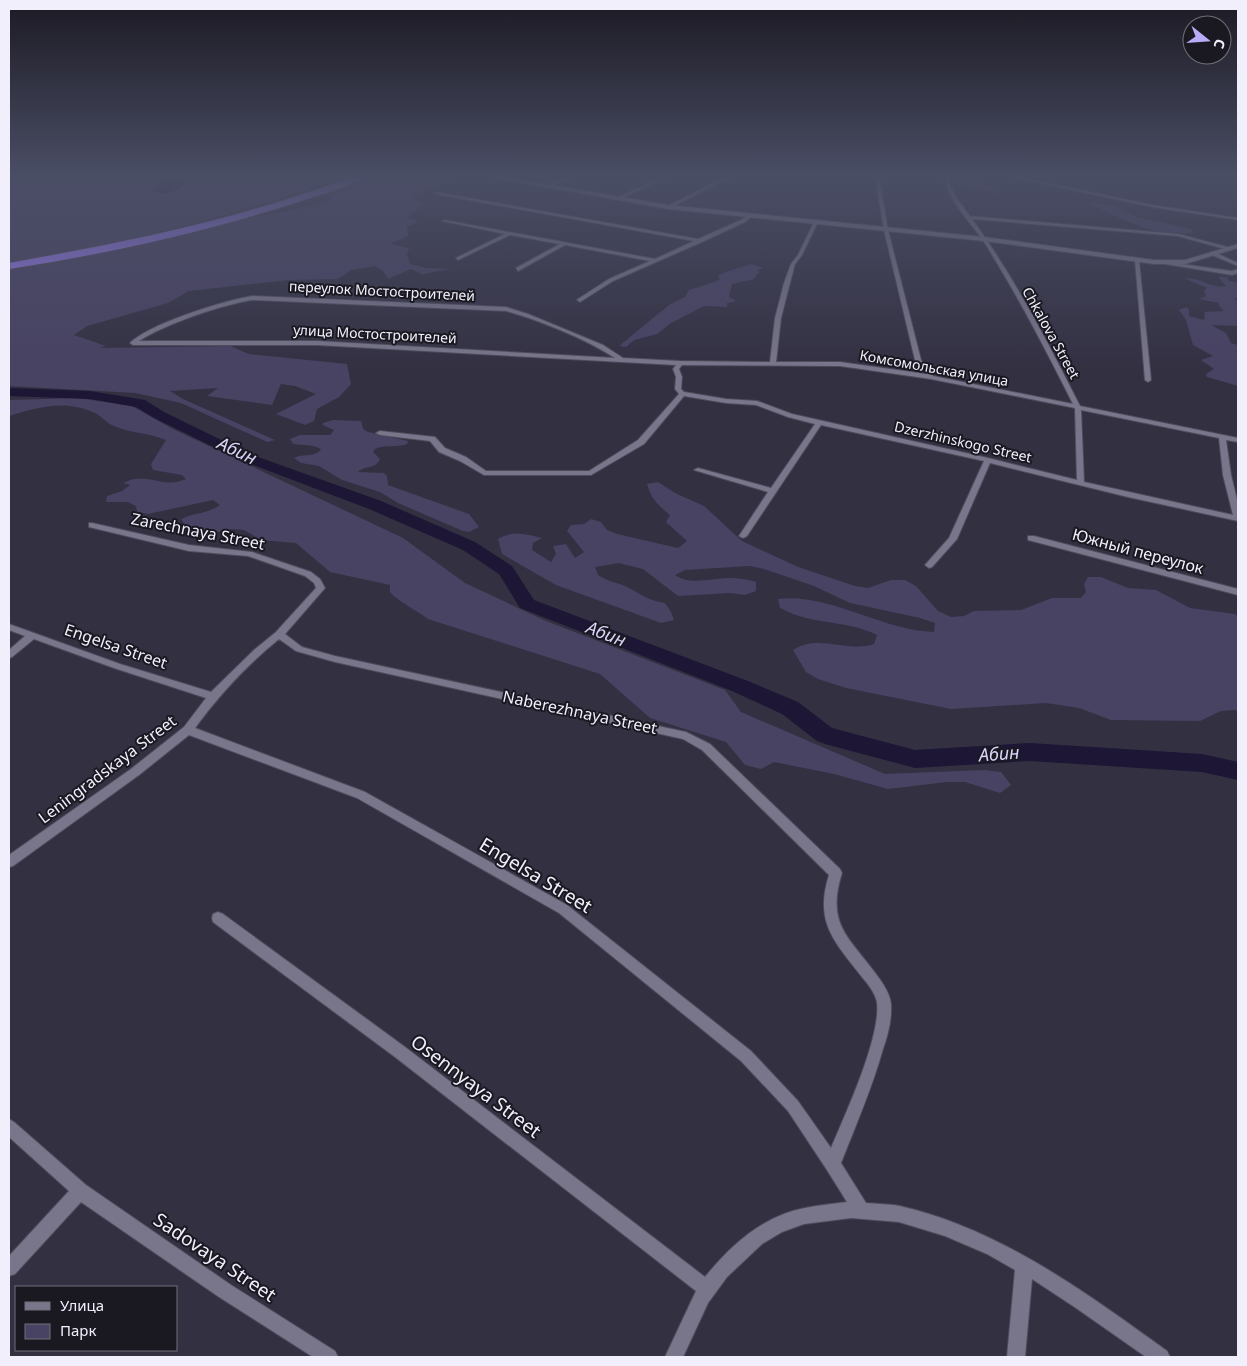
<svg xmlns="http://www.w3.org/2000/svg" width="1247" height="1366" font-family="'Noto Sans',sans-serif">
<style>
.green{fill:#484263}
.water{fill:#1d1635}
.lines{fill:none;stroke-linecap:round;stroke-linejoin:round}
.river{fill:#1d1635;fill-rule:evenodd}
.street-casing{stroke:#4e4c5b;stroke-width:2}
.secondary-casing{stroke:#4e4c5b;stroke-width:2}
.highway-casing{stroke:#4e4c5b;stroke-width:2}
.street{fill:#79768b;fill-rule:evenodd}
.secondary{fill:#79768b;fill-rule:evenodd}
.highway{fill:#987bf2;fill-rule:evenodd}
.labels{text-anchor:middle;stroke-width:4;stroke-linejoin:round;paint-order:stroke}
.far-street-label{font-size:14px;fill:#f0effb;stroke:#1a1921}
.street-label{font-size:16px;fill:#f0effb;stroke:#1a1921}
.water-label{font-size:18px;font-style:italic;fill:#dad4fa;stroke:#1a1921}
.near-street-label{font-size:19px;fill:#f0effb;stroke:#1a1921}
</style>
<rect width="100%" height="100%" fill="#333042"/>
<path class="green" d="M 9,176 L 346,176 C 237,217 124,243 9,263 Z
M 371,176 L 462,176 L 411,197 L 425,204 L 406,218 L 416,220 L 417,223 L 407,226 L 408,236 L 390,244 L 409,248 L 407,255 L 410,264 L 427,268 L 450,269 L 422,274 L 411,269 L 388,279 L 383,271 L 375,266 L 351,270 L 338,279 L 288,280 L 189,291 L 168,303 L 87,326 L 74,335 L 106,346 L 99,348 L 230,346 L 249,354 L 347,364 L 351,384 L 339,397 L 317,409 L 314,421 L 305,425 L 276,414 L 316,394 L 295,386 L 281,384 L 272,405 L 207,396 L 218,388 L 170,391 L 183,399 L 275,440 L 267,442 L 181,403 L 135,393 L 9,386 L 9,269 C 88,254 165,236 243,219 C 273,212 303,210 332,200 L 329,196 Z
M 924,176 L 960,176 L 996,189 L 1000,193 Z
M 1089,202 L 1117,207 L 1137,217 L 1191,229 L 1193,233 C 1157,238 1123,219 1091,205 Z
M 751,264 L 764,268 L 757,270 L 759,272 L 754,279 L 732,284 L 729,297 L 736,301 L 727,303 L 727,307 L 704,306 L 671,323 L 657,334 L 634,340 L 626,347 L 619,346 L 669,305 L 685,297 L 689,290 L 720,280 L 718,276 L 726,272 Z
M 1218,277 L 1227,277 L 1229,281 L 1238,283 L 1238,298 L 1234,299 L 1238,301 L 1238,326 L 1211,325 L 1226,333 L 1231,343 L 1238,345 L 1238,386 L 1207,377 L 1206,374 L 1214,369 L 1201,360 L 1213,356 L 1193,345 L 1186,320 L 1179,310 L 1186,307 L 1189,309 L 1189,316 L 1204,320 L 1205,312 L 1224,311 L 1219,306 L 1219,303 L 1199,299 L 1206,296 L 1204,291 L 1207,288 L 1186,279 C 1199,276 1210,289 1226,286 Z
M 78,398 L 132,406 L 173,429 L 403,538 L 465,583 L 546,621 L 725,690 L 741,712 L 885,774 L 984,770 L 1001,772 L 1011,785 L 1000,793 L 965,782 L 947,782 L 888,789 L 834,774 L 774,762 L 761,769 L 745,765 L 726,742 L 650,718 L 600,674 L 428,619 C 422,614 392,597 391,593 C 389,591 390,588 390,585 L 330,572 L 296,543 L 261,540 L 244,530 L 233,529 L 194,536 L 188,531 L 181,519 C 194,513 209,513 220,505 L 213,500 L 148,514 L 137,512 L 136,506 L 128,502 L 106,502 L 107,496 L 122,491 L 130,485 L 123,483 C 148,470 161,490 186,479 L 182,475 L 153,470 L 151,464 L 166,440 C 149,433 130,433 114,426 C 106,423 102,416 95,413 C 65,399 39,407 9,416 L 9,400 Z
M 333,420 L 361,421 L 363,429 L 368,432 L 408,441 L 407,444 C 396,448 385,444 375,449 L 373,452 L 380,459 C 375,470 365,465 358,472 L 384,473 L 387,476 L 388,485 L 469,514 L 479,527 L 469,532 L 463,531 L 398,503 L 380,492 L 342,480 L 319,466 L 301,463 L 294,458 C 303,453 316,458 321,449 L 314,446 L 293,444 L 290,439 L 300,435 L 330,435 L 334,430 L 323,425 L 323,423 Z
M 658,482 L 675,493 L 704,506 L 742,541 L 798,567 L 855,586 L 868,588 L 891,580 L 905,580 L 916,586 L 938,611 L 951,617 L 964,616 L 974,611 L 1021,610 L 1052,598 L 1081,598 L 1086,592 L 1084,584 L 1088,577 L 1101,577 L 1128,588 L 1156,590 L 1190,608 L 1235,614 L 1238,617 L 1238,714 L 1236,710 L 1221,711 L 1200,721 L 1111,720 L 1079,708 L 1046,703 L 951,709 L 846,688 L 818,679 L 806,672 L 793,650 C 818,633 847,653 874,644 L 877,635 C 845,619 813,626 780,608 L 778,599 C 830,593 883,631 934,632 L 935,623 L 920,618 L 850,603 L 814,586 L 764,569 L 750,566 L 685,570 L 675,575 C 690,586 711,578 729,578 C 738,578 747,579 756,582 L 756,591 L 745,595 L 731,593 L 678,596 L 643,569 L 619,563 L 595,567 L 598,575 C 608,582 621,583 631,589 C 643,596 651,601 665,603 L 671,612 L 674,620 L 661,623 L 556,585 L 502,554 L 498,539 C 513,530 525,534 542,538 L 533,543 L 532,550 L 551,562 L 556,554 L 553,546 L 566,544 L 575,558 L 584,552 L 567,531 L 571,525 L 584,524 L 591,519 L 601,522 L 607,530 L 617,534 L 678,548 L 687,541 L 666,522 L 670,515 C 658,505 651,499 647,484 Z"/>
<path class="water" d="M 180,179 L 189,181 C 178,190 166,198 152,190 L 164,181 Z"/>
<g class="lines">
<path class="river" d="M 9,388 L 90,391 L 145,400 L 164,412 L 250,454 L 381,501 L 475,542 L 512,566 L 534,600 L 748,681 L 798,702 L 832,728 L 915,750 L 1030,743 L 1202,754 L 1238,762 L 1238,780 L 1202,772 L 1030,761 L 915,768 L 825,744 L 817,741 L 782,714 L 732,691 L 520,608 L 499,574 L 463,550 L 369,509 L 240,460 L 154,418 L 136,407 L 90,399 L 9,396 Z"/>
<defs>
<path id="street" d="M 570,176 L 576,176 L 546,188 L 543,187 Z
M 663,176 L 669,176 L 618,200 L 615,199 Z
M 727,176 L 733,176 L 670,208 L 666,207 Z
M 875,176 L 879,176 L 888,230 L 921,360 L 933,376 L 1073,404 C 1046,350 1018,296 986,245 C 974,225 950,205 946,181 L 948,181 L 957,199 L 970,216 L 1178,234 L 1231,248 L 1229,250 L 1178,236 L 972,219 C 1013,275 1048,343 1080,406 L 1238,438 L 1238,442 L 1226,440 L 1231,475 L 1238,504 L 1238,521 L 1128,497 L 990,463 L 957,539 L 932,567 L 929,568 L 925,565 L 949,538 L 984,461 L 821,425 L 747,536 L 743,538 L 739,536 L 768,492 L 694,470 L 698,468 L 771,488 L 815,424 L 788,417 L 756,405 L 726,403 L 684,396 L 644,444 L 591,475 L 484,475 L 460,461 L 439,452 L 430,441 L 380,435 L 376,433 L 380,431 L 435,437 L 445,448 L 466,457 L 486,471 L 589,471 L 638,440 L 679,394 L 675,389 L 676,377 L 673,369 L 676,365 L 317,345 L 133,345 L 130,343 C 151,323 223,301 252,296 L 506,307 L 528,314 L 603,345 L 623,358 L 680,361 L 770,362 L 775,318 L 784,283 L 791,264 L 798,255 L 814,222 L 816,221 L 818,222 L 802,255 L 795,264 L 790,283 L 781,318 L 776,362 L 840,362 L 926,374 L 915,360 L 884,230 ZM 252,300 L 506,311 C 541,321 584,338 615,358 L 317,341 L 139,341 C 165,324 221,305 252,300 ZM 682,365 L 840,366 L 931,379 L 1075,408 L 1077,480 L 988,458 L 792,414 L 757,401 L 726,399 L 684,392 L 681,389 L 682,377 L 679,369 ZM 1081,410 L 1219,438 L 1223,475 L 1233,515 L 1084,482 Z
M 1006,176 L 1015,176 L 1152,205 L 1238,218 L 1238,220 L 1152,207 Z
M 436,192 L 698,239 L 741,220 L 748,215 L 752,216 L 745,222 L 702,242 L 613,281 L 580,302 L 577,300 L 578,299 L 609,279 L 650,261 L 565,245 L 518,271 L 516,268 L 560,244 L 510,235 L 458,260 L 456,258 L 505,234 L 442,221 L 444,220 L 655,259 L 694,241 L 435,194 Z
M 1212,253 L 1216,253 L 1238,263 L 1238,266 L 1212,255 Z
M 1137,259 L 1139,260 L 1151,380 L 1148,382 L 1145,380 L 1135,260 Z
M 1167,262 L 1232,271 L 1238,269 L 1238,273 L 1232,275 L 1165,264 Z
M 89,523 L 92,523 L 189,545 L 252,552 L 311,572 L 320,579 L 325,588 L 285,634 L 302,647 L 335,656 L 686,732 L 710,744 L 840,869 L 842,873 C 826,924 848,936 876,974 C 882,982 890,993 891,1004 C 892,1019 888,1035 883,1049 C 872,1088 856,1125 841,1163 L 866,1203 C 877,1204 889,1204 900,1206 C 1000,1229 1085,1292 1167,1351 L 1170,1357 L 1146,1357 L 1076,1308 L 1032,1279 L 1025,1357 L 1007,1357 L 1015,1270 L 987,1254 L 945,1236 L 899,1222 L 851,1218 L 804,1224 L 782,1232 L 762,1244 L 727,1277 L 708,1303 L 683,1357 L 665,1357 L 696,1291 L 395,1057 L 213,922 L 212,918 L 213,914 L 218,912 L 223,914 L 405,1047 L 705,1277 C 731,1245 763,1216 805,1208 C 819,1205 833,1204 847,1202 L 827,1170 L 788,1111 L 741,1061 L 559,913 L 357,798 L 189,735 L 139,775 L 13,866 L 9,867 L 9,855 L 131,769 L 184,727 L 206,698 L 114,668 L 34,639 L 12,657 L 9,658 L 9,650 L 25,636 L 9,630 L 9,624 L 120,664 L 211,692 L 254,650 L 276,632 L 316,588 L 314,583 L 305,576 L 248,556 L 189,551 L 89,527 ZM 279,639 L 296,651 L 335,662 L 683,739 L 702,750 L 829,875 C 814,922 834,941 862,977 C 868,984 876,994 877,1003 C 881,1037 845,1115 831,1148 L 798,1101 L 751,1051 L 567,905 L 365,792 L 195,728 C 220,694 246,666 279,639 Z
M 1028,536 L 1034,536 L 1238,589 L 1238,595 L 1028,540 Z
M 9,1119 L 14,1122 L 86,1185 L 231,1285 L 335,1351 L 338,1357 L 313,1357 L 219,1297 L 81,1202 L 15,1274 L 9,1276 L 9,1256 L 69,1191 L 9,1137 Z"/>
<path id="secondary" d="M 484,176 L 499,176 L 668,205 L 984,237 L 1154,260 L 1185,260 L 1238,244 L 1238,248 L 1185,264 L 1154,264 L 984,241 L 668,209 Z"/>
<path id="highway" d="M 354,176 L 365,176 C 348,188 321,194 301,201 C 207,232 107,254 9,269 L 9,263 C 126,242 242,219 354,176 Z"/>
</defs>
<use href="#street" class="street-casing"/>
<use href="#secondary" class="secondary-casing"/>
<use href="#highway" class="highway-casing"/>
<use href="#street" class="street"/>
<use href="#secondary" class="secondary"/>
<use href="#highway" class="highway"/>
</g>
<linearGradient id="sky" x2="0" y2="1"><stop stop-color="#1c1a24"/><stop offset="0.48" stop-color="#4a4e65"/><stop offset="1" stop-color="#4a4e65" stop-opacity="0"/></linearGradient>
<rect width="1247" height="367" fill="url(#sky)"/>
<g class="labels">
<g class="far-street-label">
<text transform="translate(382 291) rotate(3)" y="5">переулок Мостостроителей</text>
<text transform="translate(1051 333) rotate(61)" y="5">Chkalova Street</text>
<text transform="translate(375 334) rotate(3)" y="5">улица Мостостроителей</text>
<text transform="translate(934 368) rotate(10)" y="5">Комсомольская улица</text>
<text transform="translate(963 442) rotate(13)" y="5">Dzerzhinskogo Street</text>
</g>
<g class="street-label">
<text transform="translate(198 531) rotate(11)" y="6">Zarechnaya Street</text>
<text transform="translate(1138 551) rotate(15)" y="6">Южный переулок</text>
<text transform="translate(116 646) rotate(19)" y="6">Engelsa Street</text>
<text transform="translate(580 712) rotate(12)" y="6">Naberezhnaya Street</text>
<text transform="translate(107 769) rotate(-37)" y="6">Leningradskaya Street</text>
</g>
<g class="water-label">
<text transform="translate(237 451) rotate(25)" y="6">Абин</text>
<text transform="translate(606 634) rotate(21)" y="6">Абин</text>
<text transform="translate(999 754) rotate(-4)" y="6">Абин</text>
</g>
<g class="near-street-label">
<text transform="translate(536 875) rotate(31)" y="7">Engelsa Street</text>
<text transform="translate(476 1086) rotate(37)" y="7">Osennyaya Street</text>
<text transform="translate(215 1257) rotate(34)" y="7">Sadovaya Street</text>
</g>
</g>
<rect width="1247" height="1366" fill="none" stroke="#f0effb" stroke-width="20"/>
<rect x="15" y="1286" width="162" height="65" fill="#1a1921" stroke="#706f78"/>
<rect x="25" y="1302" width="25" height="8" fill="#79768b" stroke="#706f78"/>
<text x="60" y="1311" font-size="15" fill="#f0effb">Улица</text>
<rect x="25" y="1324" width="25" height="15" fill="#484263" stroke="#706f78"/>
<text x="60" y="1336" font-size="15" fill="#f0effb">Парк</text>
<g transform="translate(1207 40) rotate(107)"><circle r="24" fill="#1a1921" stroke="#706f78"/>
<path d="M0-4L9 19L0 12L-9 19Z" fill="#b9abf7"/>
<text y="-8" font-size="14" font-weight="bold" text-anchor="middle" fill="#f0effb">С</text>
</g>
</svg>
